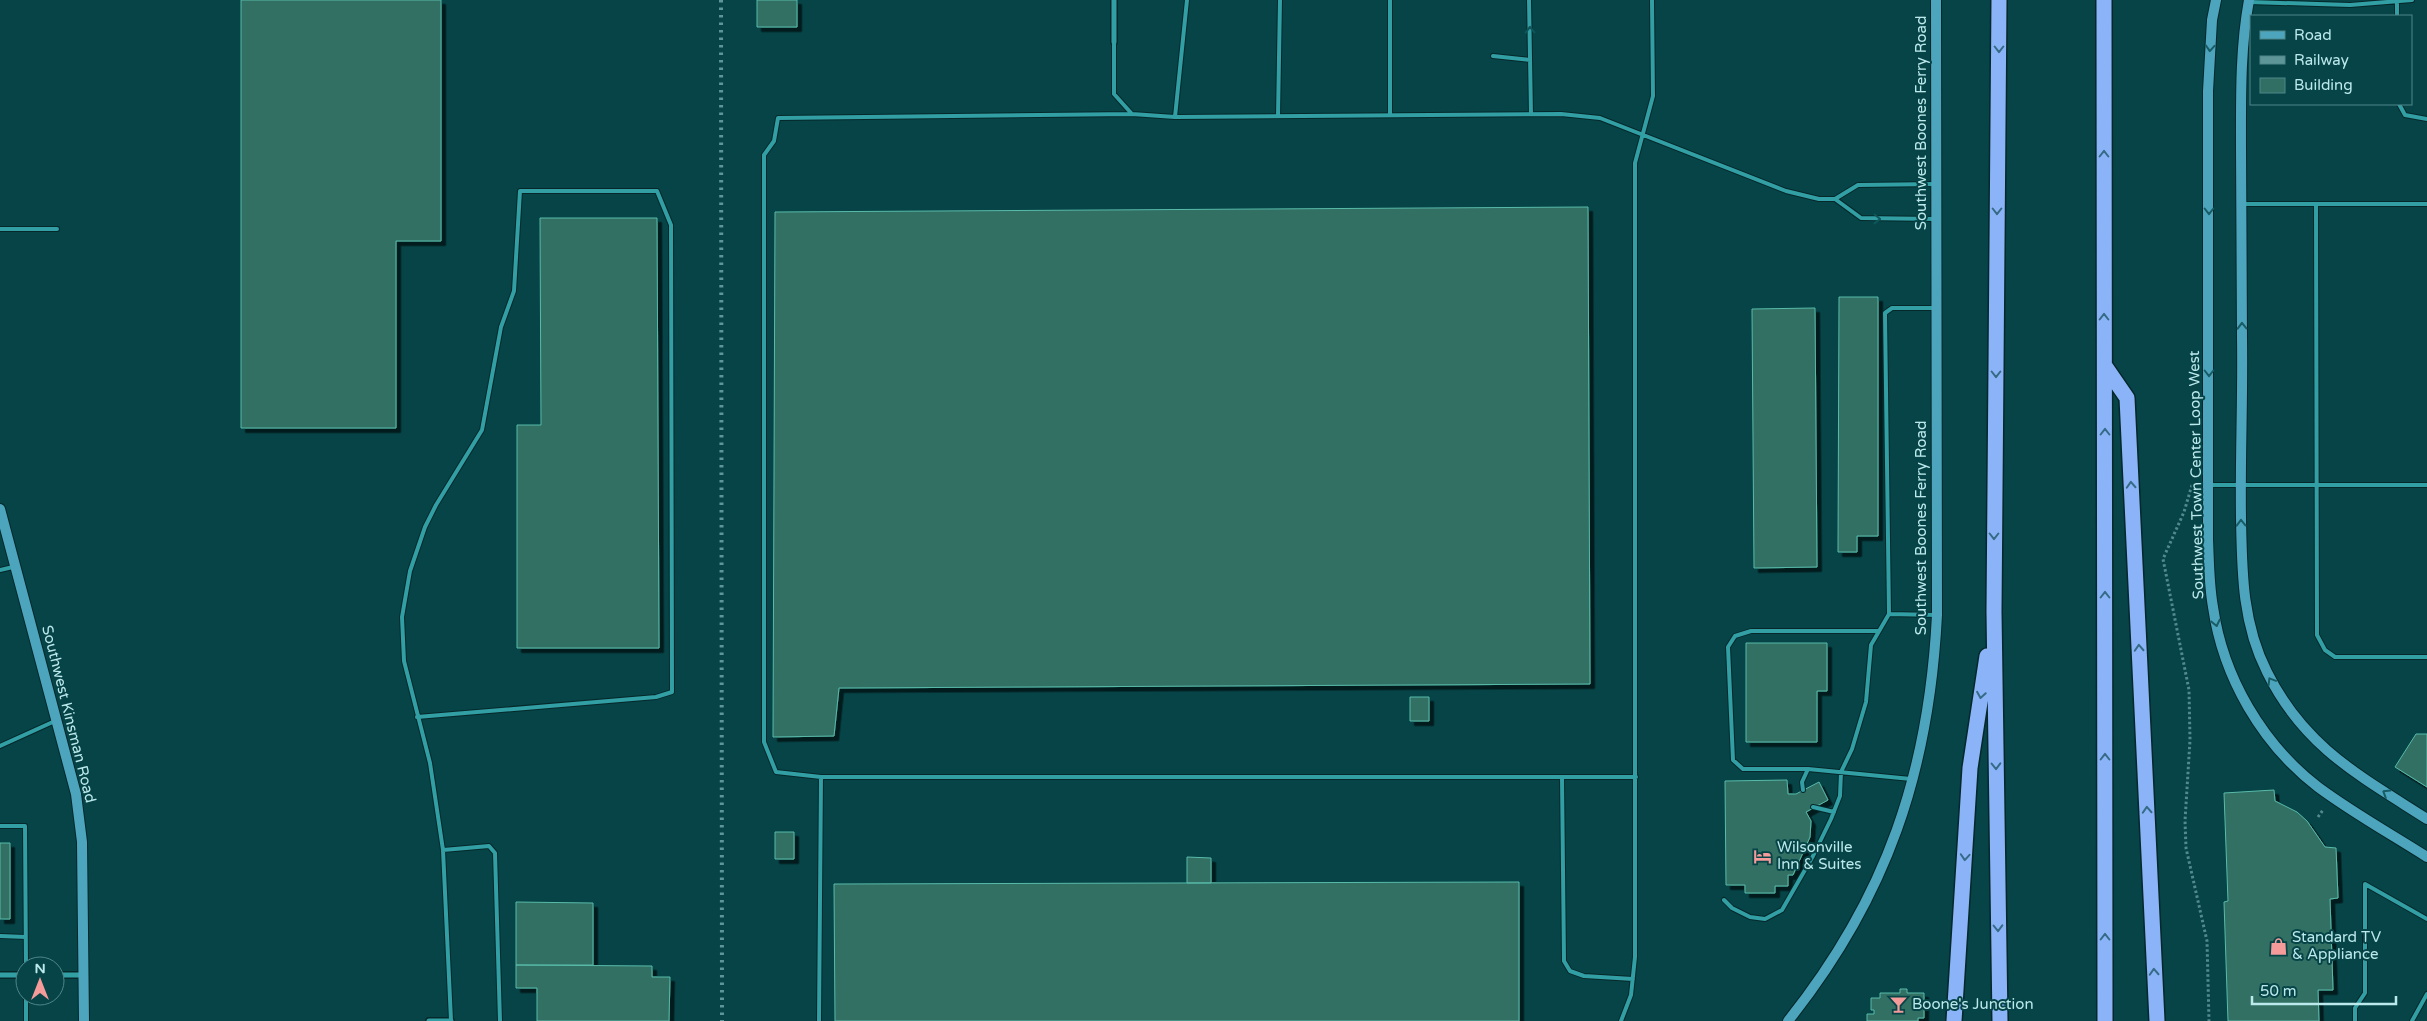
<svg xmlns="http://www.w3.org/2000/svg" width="2427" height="1021" font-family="'Varela Round',sans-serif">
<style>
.building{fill:#316f64;stroke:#59bba9;filter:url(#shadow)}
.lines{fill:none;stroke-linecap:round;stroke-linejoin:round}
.lane-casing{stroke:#06282a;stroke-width:6}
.street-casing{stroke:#06282a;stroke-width:8}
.secondary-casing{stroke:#06282a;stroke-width:12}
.highway-casing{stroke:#06282a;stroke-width:18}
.path{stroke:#538a8e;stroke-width:3;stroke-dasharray:2.5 2.5;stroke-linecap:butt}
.lane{stroke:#319fa4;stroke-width:4}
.street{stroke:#319fa4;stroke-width:5}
.secondary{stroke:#4ca5bd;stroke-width:10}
.highway{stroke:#8bb4f8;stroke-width:15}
.rail{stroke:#5e9598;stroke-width:4;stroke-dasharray:2.5 5;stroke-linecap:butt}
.oneway{stroke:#0f565a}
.oneway2{stroke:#185c65}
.oneway3{stroke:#356b86}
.labels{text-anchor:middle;stroke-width:4;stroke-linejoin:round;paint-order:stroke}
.street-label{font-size:15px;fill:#bbe9ec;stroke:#064448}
.poi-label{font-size:15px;fill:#bbe9ec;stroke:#064448;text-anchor:start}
</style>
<defs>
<filter id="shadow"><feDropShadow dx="4.5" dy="4.5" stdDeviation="0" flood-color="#0009"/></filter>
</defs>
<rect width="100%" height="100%" fill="#064448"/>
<path class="building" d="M 241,0 L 441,0 L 441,241 L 396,241 L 396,428 L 241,428 Z
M 757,0 L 797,0 L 797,27 L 757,27 Z
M 1588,207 L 1590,684 L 839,688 L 834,736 L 773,737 L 775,212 Z
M 540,218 L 657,218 L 659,648 L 517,648 L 517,425 L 541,425 Z
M 1839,297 L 1878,297 L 1878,536 L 1857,536 L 1857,552 L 1838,552 Z
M 1815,308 L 1817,567 L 1754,568 L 1752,309 Z
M 1746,643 L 1827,643 L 1827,691 L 1817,691 L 1817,742 L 1746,742 Z
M 1410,697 L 1429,697 L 1429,721 L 1410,721 Z
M 2416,734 L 2427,734 L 2427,787 L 2395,767 Z
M 1787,780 L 1788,794 L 1796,794 L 1819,782 L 1828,800 L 1806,812 L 1811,821 L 1810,837 L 1793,875 L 1788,875 L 1788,886 L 1775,886 L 1775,893 L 1745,893 L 1745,885 L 1726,885 L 1725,781 Z
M 2274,790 L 2275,801 L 2297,812 L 2307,821 L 2325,847 L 2336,848 L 2338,898 L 2330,899 L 2333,990 L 2318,990 L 2319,1021 L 2228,1021 L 2224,902 L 2228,901 L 2224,793 Z
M 775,832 L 794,832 L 794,859 L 775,859 Z
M 0,843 L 10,843 L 10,919 L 0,919 Z
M 1187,857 L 1211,858 L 1211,883 L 1187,883 Z
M 1519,882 L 1519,1021 L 835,1021 L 834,884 Z
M 516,902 L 593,903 L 593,965 L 516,965 Z
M 516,965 L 652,966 L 652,977 L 670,977 L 669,1021 L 537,1021 L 537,988 L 516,988 Z
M 1900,989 L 1907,989 L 1907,993 L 1924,993 L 1924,1018 L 1918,1018 L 1918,1021 L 1867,1021 L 1867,1014 L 1874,1014 L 1874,1010 L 1871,1010 L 1871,998 L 1880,998 L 1880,993 L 1900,993 Z"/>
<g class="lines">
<defs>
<path id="lane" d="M 1529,0 L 1531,114
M 2249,2 L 2350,5 L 2412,0
M 2397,3 L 2397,16
M 1114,42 L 1114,94 L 1132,114
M 1493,56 L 1530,60
M 2399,104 L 2405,115 L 2427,119
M 1390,115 L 1390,0
M 1278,116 L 1280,0
M 1175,117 L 1187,0
M 1835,199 L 1861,218 L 1936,219
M 2242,204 L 2427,204
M 2316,204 L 2317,635 L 2325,650 L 2335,657 L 2427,657
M 0,229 L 57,229
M 2209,485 L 2427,485
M 0,570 L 13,567
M 1889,614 L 1885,313 L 1892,308 L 1936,308
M 1878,631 L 1751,631 L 1735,636 L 1728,647 L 1733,760 L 1743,769 L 1808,769 L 1911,779
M 417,717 L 656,697 L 672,692 L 671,225 L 657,191 L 520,191 L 514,291 L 501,327 L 482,430 L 436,505 L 425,527 L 410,571 L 402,617 L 404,661 L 430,763 L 443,850 L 451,1020
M 0,746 L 55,721
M 1562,777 L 1564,961 L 1570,971 L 1584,976 L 1633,979
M 1636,777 L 821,777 L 776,772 L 764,742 L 764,155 L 774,141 L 778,118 L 1132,114 L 1175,117 L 1561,114 L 1600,118 L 1786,191 L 1819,199 L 1835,199 L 1858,185 L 1936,184
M 1803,790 L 1802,782 L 1808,769
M 1813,807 L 1834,812
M 0,826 L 25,826 L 26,966
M 443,850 L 489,846 L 495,853 L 500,1021
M 1724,900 L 1732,908 L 1750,917 L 1765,919 L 1782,910 L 1813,856 L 1831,819 L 1840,796 L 1841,772 L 1852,749 L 1866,702 L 1871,645 L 1889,614 L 1937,615
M 0,936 L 26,937
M 26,1021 L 26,996
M 819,1021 L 821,777
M 1621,1021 L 1631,995 L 1635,957 L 1635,163 L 1653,96 L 1652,0
M 2355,1021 L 2355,1008 L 2365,993 L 2365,884 L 2427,919
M 2412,1021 L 2427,994"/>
<path id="street" d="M 1114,0 L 1114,42
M 0,975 L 25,975
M 55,975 L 84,975
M 429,1021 L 451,1021"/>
<path id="secondary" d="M 2216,0 L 2212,20 L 2208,91 L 2208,539 C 2209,562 2209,585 2213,607 C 2223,677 2262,744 2318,787 C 2353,813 2391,834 2427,857
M 2249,0 C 2240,49 2241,99 2241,148 C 2241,211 2242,275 2242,338 C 2243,398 2240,458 2241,518 C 2242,571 2242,623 2267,672 C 2304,747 2360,776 2427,819
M 0,509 L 76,794 L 82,842 L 84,1021
M 1788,1021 C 1887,897 1929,772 1937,615 L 1936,0"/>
<path id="highway" d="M 1999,0 L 1994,612 L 2000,1021
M 2104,0 L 2105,1021
M 2105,366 L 2127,398 L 2157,1021
M 1954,1021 L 1970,768 L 1987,656"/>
</defs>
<use href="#lane" class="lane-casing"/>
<use href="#street" class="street-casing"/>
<use href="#secondary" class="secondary-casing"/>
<use href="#highway" class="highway-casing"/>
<path class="path" d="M 2192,485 L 2184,512 L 2163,559 L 2189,690 L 2190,740 L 2185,821 L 2186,848 L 2207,941 L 2209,1021
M 2318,817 L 2323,810"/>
<use href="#lane" class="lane"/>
<use href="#street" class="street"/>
<use href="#secondary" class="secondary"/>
<use href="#highway" class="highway"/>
<path class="rail" d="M 721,0 L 722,1021"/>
</g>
<defs><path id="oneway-chevron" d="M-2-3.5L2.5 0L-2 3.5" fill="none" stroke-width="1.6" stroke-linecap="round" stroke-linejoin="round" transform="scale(1.25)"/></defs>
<g class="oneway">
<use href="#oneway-chevron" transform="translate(1530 30) rotate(-91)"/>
<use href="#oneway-chevron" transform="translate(1877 219) rotate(1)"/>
</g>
<g class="oneway2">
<use href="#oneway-chevron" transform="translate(2210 48) rotate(94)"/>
<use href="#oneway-chevron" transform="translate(2209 211) rotate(90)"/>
<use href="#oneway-chevron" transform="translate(2242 326) rotate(-91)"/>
<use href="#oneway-chevron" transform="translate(2209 373) rotate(90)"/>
<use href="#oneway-chevron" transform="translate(2241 523) rotate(-91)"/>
<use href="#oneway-chevron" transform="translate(2216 623) rotate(78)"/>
<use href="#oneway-chevron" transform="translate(2271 681) rotate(-121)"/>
<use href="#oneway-chevron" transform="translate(2386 793) rotate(-148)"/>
</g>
<g class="oneway3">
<use href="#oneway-chevron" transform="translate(1999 49) rotate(90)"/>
<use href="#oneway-chevron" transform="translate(2104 154) rotate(-90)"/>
<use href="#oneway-chevron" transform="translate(1997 211) rotate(90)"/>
<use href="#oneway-chevron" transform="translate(2104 317) rotate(-90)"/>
<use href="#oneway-chevron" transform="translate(1996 374) rotate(90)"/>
<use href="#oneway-chevron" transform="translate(2105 432) rotate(-90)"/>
<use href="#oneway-chevron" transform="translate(2131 485) rotate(-93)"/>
<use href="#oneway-chevron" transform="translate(1994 536) rotate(90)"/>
<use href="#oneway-chevron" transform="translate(2105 595) rotate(-90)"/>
<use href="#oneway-chevron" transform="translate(2139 648) rotate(-93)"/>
<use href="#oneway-chevron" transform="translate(1981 695) rotate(99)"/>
<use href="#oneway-chevron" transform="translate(2105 757) rotate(-90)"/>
<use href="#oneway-chevron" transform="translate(1996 766) rotate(89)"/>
<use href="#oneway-chevron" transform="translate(2147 810) rotate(-93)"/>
<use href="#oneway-chevron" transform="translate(1965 857) rotate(94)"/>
<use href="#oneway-chevron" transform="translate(1998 928) rotate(89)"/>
<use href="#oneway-chevron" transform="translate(2105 937) rotate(-90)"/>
<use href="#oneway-chevron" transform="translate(2154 972) rotate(-93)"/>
</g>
<defs>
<symbol id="hotel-bare" viewBox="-9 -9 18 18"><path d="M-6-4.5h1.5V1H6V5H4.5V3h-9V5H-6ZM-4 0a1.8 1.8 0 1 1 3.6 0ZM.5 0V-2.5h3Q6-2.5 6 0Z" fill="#f59b9a" stroke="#064448" stroke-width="2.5" paint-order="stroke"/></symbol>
<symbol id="shop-bare" viewBox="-9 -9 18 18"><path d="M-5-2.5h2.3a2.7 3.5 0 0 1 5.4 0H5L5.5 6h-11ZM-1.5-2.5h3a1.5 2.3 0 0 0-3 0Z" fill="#f59b9a" stroke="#064448" stroke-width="2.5" paint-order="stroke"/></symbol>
<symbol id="bar-bare" viewBox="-9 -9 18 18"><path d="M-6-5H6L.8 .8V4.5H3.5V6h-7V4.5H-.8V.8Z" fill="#f59b9a" stroke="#064448" stroke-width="2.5" paint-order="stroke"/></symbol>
</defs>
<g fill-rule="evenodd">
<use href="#hotel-bare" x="1750" y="844" width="25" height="25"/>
<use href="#shop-bare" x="2266" y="934" width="25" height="25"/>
<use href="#bar-bare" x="1886" y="992" width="25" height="25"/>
</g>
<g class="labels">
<g class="street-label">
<text transform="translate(1921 123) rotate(-90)" y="5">Southwest Boones Ferry Road</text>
<text transform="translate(2196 475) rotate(-91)" y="5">Southwest Town Center Loop West</text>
<text transform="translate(1921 528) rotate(-90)" y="5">Southwest Boones Ferry Road</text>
<text transform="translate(69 714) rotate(76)" y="5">Southwest Kinsman Road</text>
</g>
<g class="poi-label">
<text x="1777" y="852">Wilsonville<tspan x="1777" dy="17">Inn &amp; Suites</tspan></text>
<text x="2292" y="942">Standard TV<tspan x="2292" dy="17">&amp; Appliance</tspan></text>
<text x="1912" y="1009">Boone's Junction</text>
</g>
</g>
<rect x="2250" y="15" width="162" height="90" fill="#064448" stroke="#4e868a"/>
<rect x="2260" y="31" width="25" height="8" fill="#4ca5bd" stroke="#4e868a"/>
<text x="2294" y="40" font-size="15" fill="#bbe9ec">Road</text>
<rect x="2260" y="56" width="25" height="8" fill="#5e9598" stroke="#4e868a"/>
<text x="2294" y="65" font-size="15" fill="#bbe9ec">Railway</text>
<rect x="2260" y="78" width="25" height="15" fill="#316f64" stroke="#4e868a"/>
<text x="2294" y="90" font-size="15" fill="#bbe9ec">Building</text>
<g transform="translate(40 981)"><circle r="24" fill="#064448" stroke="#4e868a"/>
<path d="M0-4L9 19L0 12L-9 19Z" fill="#f59b9a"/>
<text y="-8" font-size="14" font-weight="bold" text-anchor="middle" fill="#bbe9ec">N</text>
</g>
<path d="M2252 996v8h144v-8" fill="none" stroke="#bbe9ec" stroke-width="2.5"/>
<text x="2260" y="996" font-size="15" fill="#bbe9ec" stroke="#064448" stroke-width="4" paint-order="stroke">50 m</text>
</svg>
